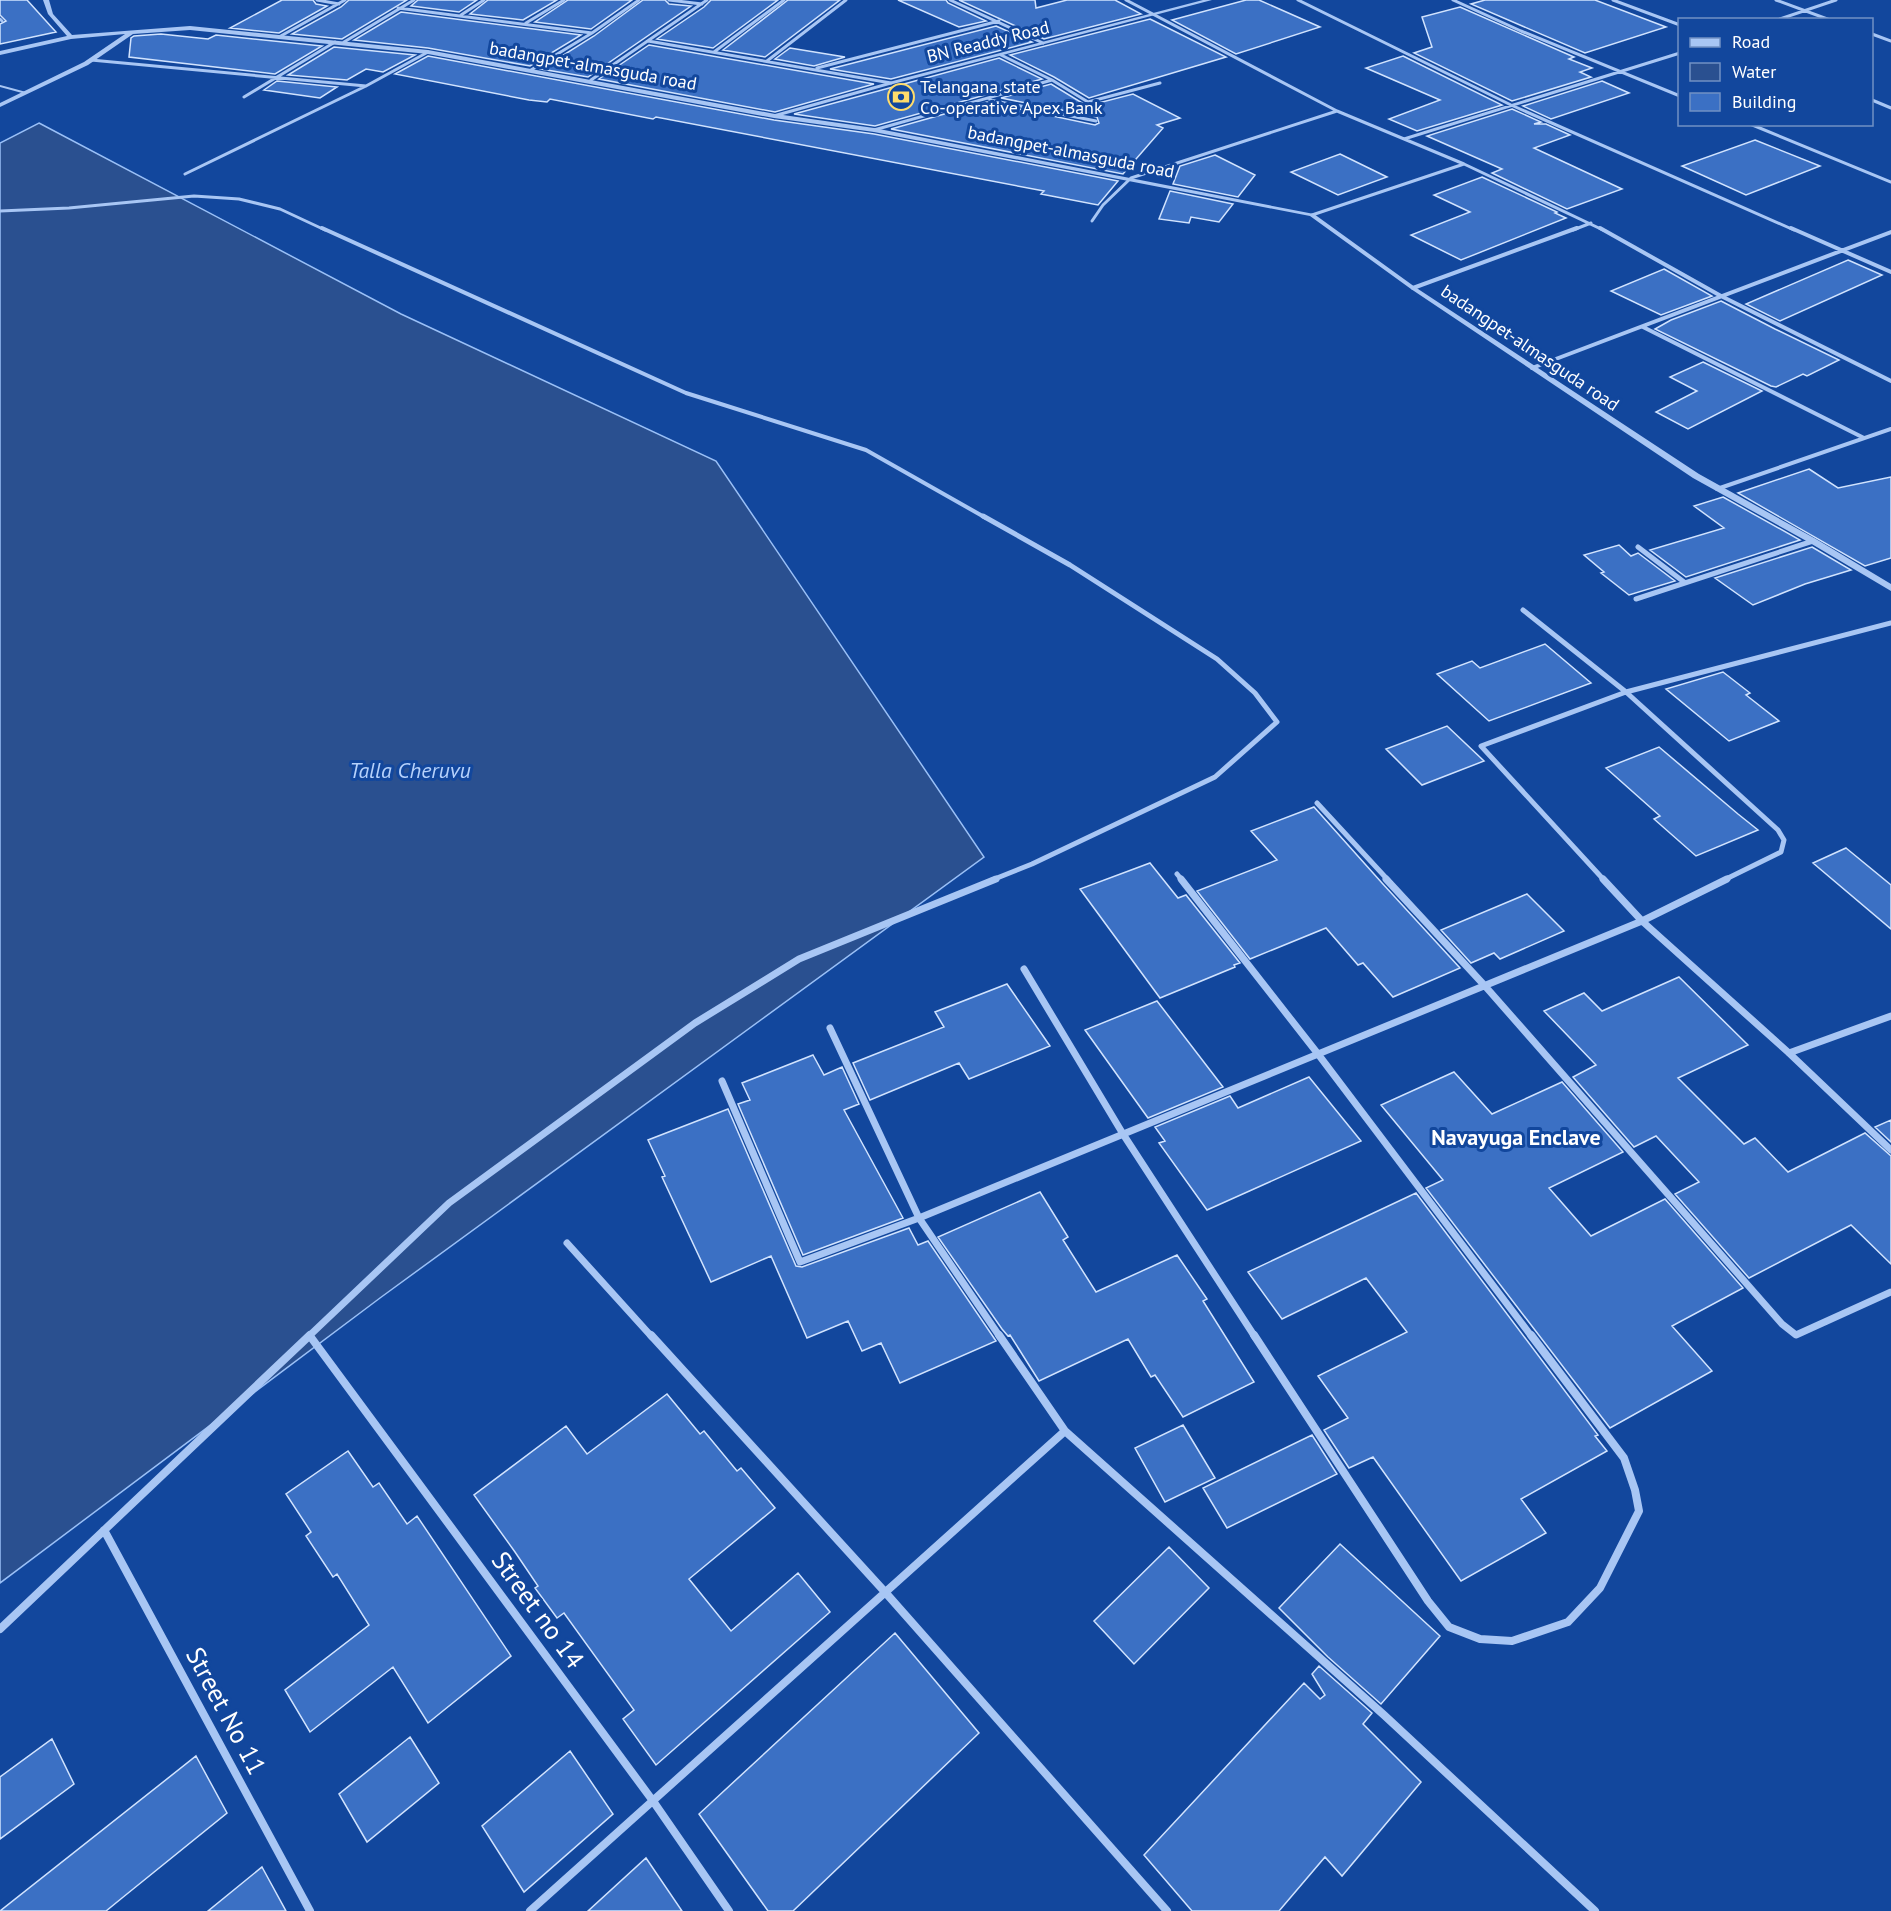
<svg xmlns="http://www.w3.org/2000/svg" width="1891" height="1911" font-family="'PT Sans',sans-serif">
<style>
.water{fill:#2a5090;stroke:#9ac0f7;stroke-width:1.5}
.building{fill:#3b70c4;stroke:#d1e3fe;stroke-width:1.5}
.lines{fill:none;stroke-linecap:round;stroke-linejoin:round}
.service{stroke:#a8c6f4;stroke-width:2}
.minor-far4{stroke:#a8c6f4;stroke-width:3}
.minor-far3{stroke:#a8c6f4;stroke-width:4}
.minor-far2{stroke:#a8c6f4;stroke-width:5}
.minor-far1{stroke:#a8c6f4;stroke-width:7}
.minor{stroke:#a8c6f4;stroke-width:8}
.tertiary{fill:#a8c6f4;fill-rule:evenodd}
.labels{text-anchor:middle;stroke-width:6;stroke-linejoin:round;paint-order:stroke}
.far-street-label{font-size:18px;fill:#fff;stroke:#12479d}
.far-poi-label{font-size:18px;fill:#fff;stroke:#12479d;text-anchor:start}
.water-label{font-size:22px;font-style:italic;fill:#b5d1fb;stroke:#12479d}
.neighbourhood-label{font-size:22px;font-weight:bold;fill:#fff;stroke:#12479d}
.near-street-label{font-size:26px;fill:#fff;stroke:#12479d}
</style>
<rect width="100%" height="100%" fill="#12479d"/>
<path class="water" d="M 39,123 L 401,314 L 716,461 L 984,857 L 380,1298 L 0,1583 L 0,143 Z"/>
<path class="building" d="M 0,0 L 27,0 L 56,32 L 0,44 L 0,24 L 6,21 L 0,15 Z
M 282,0 L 313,0 L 316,4 L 327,6 L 279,33 L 230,28 Z
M 349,0 L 407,0 L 342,39 L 292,34 L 341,7 Z
M 418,0 L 477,0 L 459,12 L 411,6 Z
M 488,0 L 557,0 L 523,20 L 470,14 Z
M 568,0 L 632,0 L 591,29 L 535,22 Z
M 643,0 L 665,0 L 669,4 L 691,6 L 588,77 L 541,69 L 594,36 Z
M 711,0 L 778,0 L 713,48 L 657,39 L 704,7 Z
M 788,0 L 840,0 L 765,57 L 723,50 Z
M 898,0 L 946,0 L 948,3 L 986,21 L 959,27 Z
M 959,0 L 1035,0 L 1036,8 L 1067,0 L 1115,0 L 1141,14 L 1044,39 Z
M 1246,0 L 1259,0 L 1320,27 L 1236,54 L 1172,20 Z
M 1485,0 L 1595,0 L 1666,27 L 1585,53 L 1471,4 Z
M 1460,7 L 1574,57 L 1569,59 L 1592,68 L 1580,72 L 1591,77 L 1512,101 L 1414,53 L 1432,47 L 1422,17 Z
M 401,12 L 581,35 L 530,66 L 428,48 L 354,40 Z
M 1150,19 L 1226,57 L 1089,98 L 1054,77 L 1010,55 Z
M 996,26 L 1032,42 L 891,79 L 830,69 Z
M 161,34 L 208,39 L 216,35 L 322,46 L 275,74 L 129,57 L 131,38 L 134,36 Z
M 649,45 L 874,84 L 775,112 L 599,79 Z
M 334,47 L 415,55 L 383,72 L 366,69 L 347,80 L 288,75 Z
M 790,48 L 845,57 L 814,66 L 775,59 Z
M 428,56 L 774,120 L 874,134 L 1118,181 L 1098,205 L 1041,194 L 1044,191 L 656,117 L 653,119 L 550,99 L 547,102 L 529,100 L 395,74 Z
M 1403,56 L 1502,105 L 1417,131 L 1389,119 L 1440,100 L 1366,68 Z
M 999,58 L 1042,79 L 875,126 L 794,114 Z
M 277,81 L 337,87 L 320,98 L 264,90 Z
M 1602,81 L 1629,93 L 1551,119 L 1523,106 Z
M 1051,84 L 1087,106 L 1133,94 L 1180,118 L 1157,125 L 1163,128 L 1123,174 L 891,129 L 987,102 L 1095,125 L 1099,123 L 1097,117 L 1001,98 Z
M 1512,109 L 1541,122 L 1534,124 L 1546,124 L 1570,135 L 1534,148 L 1622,189 L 1567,209 L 1492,173 L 1502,169 L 1427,136 Z
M 1755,140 L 1820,166 L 1746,195 L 1682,166 Z
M 1340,154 L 1387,177 L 1338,195 L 1291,172 Z
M 1215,155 L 1255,175 L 1238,197 L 1173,184 L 1180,166 Z
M 1482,177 L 1557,212 L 1555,213 L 1566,218 L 1461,260 L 1411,235 L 1470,212 L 1434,195 Z
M 1170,191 L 1233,204 L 1219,222 L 1191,217 L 1189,223 L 1159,219 Z
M 1848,260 L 1882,275 L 1780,321 L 1746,304 Z
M 1664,269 L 1712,296 L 1661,315 L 1611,291 Z
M 1721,301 L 1775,329 L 1839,360 L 1807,376 L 1803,374 L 1776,387 L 1771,386 L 1655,329 L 1671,320 Z
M 1703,362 L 1762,391 L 1688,429 L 1656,412 L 1697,391 L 1670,377 Z
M 1809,469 L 1838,488 L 1891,477 L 1891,558 L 1865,566 L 1738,493 Z
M 1723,497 L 1800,540 L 1686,577 L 1650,550 L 1724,528 L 1694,506 Z
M 1619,545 L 1631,556 L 1638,553 L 1675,581 L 1629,595 L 1601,573 L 1604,572 L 1584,555 Z
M 1812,547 L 1851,570 L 1805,584 L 1753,605 L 1715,578 Z
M 1545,644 L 1591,683 L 1489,721 L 1437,674 L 1472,661 L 1480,668 Z
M 1723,672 L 1750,693 L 1746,695 L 1779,721 L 1729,741 L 1666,689 Z
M 1447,726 L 1484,761 L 1422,785 L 1386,749 Z
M 1659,747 L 1738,814 L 1758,830 L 1696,856 L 1654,819 L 1660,816 L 1606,768 Z
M 1314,807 L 1382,883 L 1460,968 L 1393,997 L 1363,963 L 1358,965 L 1326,928 L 1250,959 L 1197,891 L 1277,860 L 1251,831 Z
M 1846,848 L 1891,885 L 1891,929 L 1813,863 Z
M 1150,863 L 1178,898 L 1186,895 L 1240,963 L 1234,965 L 1235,967 L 1160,998 L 1080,889 Z
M 1527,894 L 1564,931 L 1500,959 L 1494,953 L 1471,963 L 1441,930 Z
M 1679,977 L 1748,1045 L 1678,1078 L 1744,1144 L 1755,1138 L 1788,1172 L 1865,1133 L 1891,1156 L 1891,1264 L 1851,1225 L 1749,1278 L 1675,1194 L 1699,1182 L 1656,1136 L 1634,1147 L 1573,1077 L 1596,1065 L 1544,1011 L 1584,993 L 1602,1011 Z
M 1007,984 L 1050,1046 L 969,1079 L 959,1063 L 870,1100 L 853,1063 L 944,1027 L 935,1012 Z
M 1157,1001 L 1223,1087 L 1148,1118 L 1085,1030 Z
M 813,1055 L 824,1075 L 842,1067 L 859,1104 L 844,1110 L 903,1218 L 803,1255 L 738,1104 L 750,1100 L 742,1083 Z
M 1454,1072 L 1492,1114 L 1562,1082 L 1623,1152 L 1549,1188 L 1591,1236 L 1665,1199 L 1743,1288 L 1672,1326 L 1712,1371 L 1610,1428 L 1426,1188 L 1443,1180 L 1381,1105 Z
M 1309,1077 L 1361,1141 L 1207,1210 L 1159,1143 L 1165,1141 L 1155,1127 L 1230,1096 L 1238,1108 Z
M 728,1109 L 796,1266 L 802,1267 L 909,1228 L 918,1245 L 928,1241 L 996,1341 L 900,1383 L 881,1343 L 862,1351 L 848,1321 L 807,1338 L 771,1256 L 711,1282 L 662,1177 L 665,1176 L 648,1140 Z
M 1891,1120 L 1891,1142 L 1875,1127 Z
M 1040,1192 L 1068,1237 L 1063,1240 L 1096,1292 L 1177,1255 L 1207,1299 L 1203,1301 L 1254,1382 L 1183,1417 L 1155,1375 L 1151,1377 L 1128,1339 L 1039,1381 L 1010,1335 L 1008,1336 L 1002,1329 L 938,1237 Z
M 1416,1193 L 1598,1435 L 1595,1436 L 1607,1451 L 1521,1499 L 1546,1533 L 1461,1581 L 1373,1457 L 1349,1468 L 1324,1430 L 1348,1418 L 1318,1376 L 1407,1332 L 1366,1278 L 1282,1319 L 1248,1272 Z
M 667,1394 L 700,1434 L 704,1431 L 737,1471 L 741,1468 L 775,1508 L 689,1579 L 731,1631 L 798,1573 L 830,1612 L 656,1765 L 623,1719 L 634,1710 L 564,1613 L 557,1618 L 535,1588 L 538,1586 L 515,1552 L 474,1495 L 566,1426 L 587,1454 Z
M 1183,1425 L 1215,1478 L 1165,1502 L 1135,1448 Z
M 1312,1435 L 1337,1474 L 1227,1528 L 1203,1488 Z
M 348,1451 L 373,1487 L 379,1483 L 407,1524 L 417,1516 L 511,1656 L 428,1723 L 393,1667 L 310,1732 L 285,1690 L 369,1625 L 337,1574 L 333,1577 L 306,1536 L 311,1532 L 286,1494 Z
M 1340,1544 L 1440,1636 L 1381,1704 L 1328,1657 L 1279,1608 Z
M 1169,1547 L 1209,1588 L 1134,1664 L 1094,1621 Z
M 895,1633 L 979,1733 L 793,1911 L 768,1911 L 699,1814 Z
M 1319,1666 L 1372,1713 L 1363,1724 L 1421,1782 L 1342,1876 L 1325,1857 L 1279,1911 L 1192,1911 L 1144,1855 L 1304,1683 L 1320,1699 L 1325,1695 L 1312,1674 Z
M 410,1737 L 439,1783 L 367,1842 L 339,1794 Z
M 52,1739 L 74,1784 L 0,1839 L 0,1777 Z
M 570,1751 L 613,1814 L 524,1892 L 482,1826 Z
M 196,1756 L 227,1813 L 122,1898 L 106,1911 L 0,1911 Z
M 646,1858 L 682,1911 L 588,1911 Z
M 262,1867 L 286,1911 L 208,1911 Z"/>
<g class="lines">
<path class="service" d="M 0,86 L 26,93"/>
<path class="minor-far4" d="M 317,0 L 339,4
M 669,0 L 702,4
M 950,0 L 1043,43
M 1126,0 L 1337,111 L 1464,164 L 1603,230
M 1298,0 L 1511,105 L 1794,230
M 1453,0 L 1521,31 L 1680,96
M 1613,0 L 1680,25
M 1776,0 L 1830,20
M 398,8 L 592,33
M 461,15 L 484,0
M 0,19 L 2,21
M 1777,20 L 1836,0
M 526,23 L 564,0
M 1872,34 L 1891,41
M 279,37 L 345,0
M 648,41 L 891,83
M 344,42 L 414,0
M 714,52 L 784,0
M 91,60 L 366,86
M 767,61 L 846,0
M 817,68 L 999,21
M 531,70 L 592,33 L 639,0
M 591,80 L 707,0
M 1052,80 L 1088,102 L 1160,83
M 244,97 L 335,42
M 990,100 L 1096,121
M 1872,100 L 1891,108
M 1750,124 L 1891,182
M 874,130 L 1052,80 L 1001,55
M 1404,139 L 1680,53
M 185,174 L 366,86 L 428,52
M 0,211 L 69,208 L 194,196 L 239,199 L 280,209 L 325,230
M 1312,215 L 1464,164
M 1092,221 L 1103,205 L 1131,178 L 1337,111
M 1573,230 L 1591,223"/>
<path class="minor-far3" d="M 322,228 L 686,393 L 866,450 L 986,518
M 1600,228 L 1721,296 L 1891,381
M 1791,228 L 1891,272
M 1413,288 L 1577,228
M 1643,327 L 1864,438
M 1532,368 L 1891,232
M 1717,489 L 1891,429"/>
<path class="minor-far2" d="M 983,516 L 1070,565 L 1217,659 L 1255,693 L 1277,722 L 1215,777 L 1032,864 L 992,880
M 1638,547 L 1684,582
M 1636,599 L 1813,541
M 1523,610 L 1626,692 L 1778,830 L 1784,840 L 1781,852 L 1724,880
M 1317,803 L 1388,880
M 1177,874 L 1182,880
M 1604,880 L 1481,746 L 1626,692 L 1891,623"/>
<path class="minor-far1" d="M 1181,879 L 1318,1054 L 1532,1337
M 1386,879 L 1485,986 L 1782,1324 L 1796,1335 L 1891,1292
M 1727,879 L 1642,921 L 1789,1053 L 1891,1150
M 1024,969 L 1123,1134 L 1255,1337
M 830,1028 L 919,1218 L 1000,1337
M 1789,1053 L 1891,1016
M 722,1081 L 800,1262 L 919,1218 L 1642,921 L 1603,879
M 567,1243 L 652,1337
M 308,1337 L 449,1203 L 695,1023 L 799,959 L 996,879"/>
<path class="minor" d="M 651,1335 L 885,1592 L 1167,1911
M 999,1335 L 1065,1431 L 1384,1715 L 1595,1911
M 1254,1335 L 1428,1601 L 1449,1627 L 1480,1639 L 1512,1641 L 1568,1622 L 1600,1588 L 1639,1511 L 1635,1490 L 1624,1458 L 1531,1335
M 310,1336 L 653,1801 L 729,1911
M 104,1530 L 310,1911
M 0,1629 L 310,1335
M 530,1911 L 1065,1431"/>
<path class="tertiary" d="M 43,0 L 49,0 L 53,14 L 72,35 L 190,26 L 428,50 L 775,114 L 889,82 L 1203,0 L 1212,0 L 893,84 L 783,115 L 874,128 L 1314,214 L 1415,287 L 1699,474 L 1816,539 L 1891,584 L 1891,591 L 1810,543 L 1693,478 L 1411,289 L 1310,216 L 874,132 L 774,118 L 428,54 L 190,30 L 133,34 L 88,65 L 0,107 L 0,103 L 84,62 L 125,34 L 71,39 L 0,55 L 0,51 L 67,36 L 48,14 Z"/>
</g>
<defs>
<symbol id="bank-ring" viewBox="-11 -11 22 22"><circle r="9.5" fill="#12479d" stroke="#ffdc6b" stroke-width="1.5"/><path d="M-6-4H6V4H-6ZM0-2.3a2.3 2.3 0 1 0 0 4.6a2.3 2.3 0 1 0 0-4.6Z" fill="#ffdc6b"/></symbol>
</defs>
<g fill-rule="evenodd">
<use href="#bank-ring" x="886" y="82" width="30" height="30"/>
</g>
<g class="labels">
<g class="far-street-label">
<text transform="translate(988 42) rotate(-14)" y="6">BN Readdy Road</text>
<text transform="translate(593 66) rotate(10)" y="6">badangpet-almasguda road</text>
<text transform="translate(1071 152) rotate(11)" y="6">badangpet-almasguda road</text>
<text transform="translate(1530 348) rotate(34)" y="6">badangpet-almasguda road</text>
</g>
<g class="far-poi-label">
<text x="920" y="93">Telangana state<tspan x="920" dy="21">Co-operative Apex Bank</tspan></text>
</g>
<g class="water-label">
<text x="410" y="778">Talla Cheruvu</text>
</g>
<g class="neighbourhood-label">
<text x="1516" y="1145">Navayuga Enclave</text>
</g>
<g class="near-street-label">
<text transform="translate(538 1610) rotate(54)" y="9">Street no 14</text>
<text transform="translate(226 1711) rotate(62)" y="9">Street No 11</text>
</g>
</g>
<rect x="1678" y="18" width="195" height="108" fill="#12479d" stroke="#7191c4" stroke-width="1.5"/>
<rect x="1690" y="38" width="30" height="9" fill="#a8c6f4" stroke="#7191c4" stroke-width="1.5"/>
<text x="1732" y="48" font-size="18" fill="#ffffff">Road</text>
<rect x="1690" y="63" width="30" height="18" fill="#2a5090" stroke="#7191c4" stroke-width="1.5"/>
<text x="1732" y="78" font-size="18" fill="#ffffff">Water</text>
<rect x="1690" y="93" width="30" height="18" fill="#3b70c4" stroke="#7191c4" stroke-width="1.5"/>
<text x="1732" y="108" font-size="18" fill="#ffffff">Building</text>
</svg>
